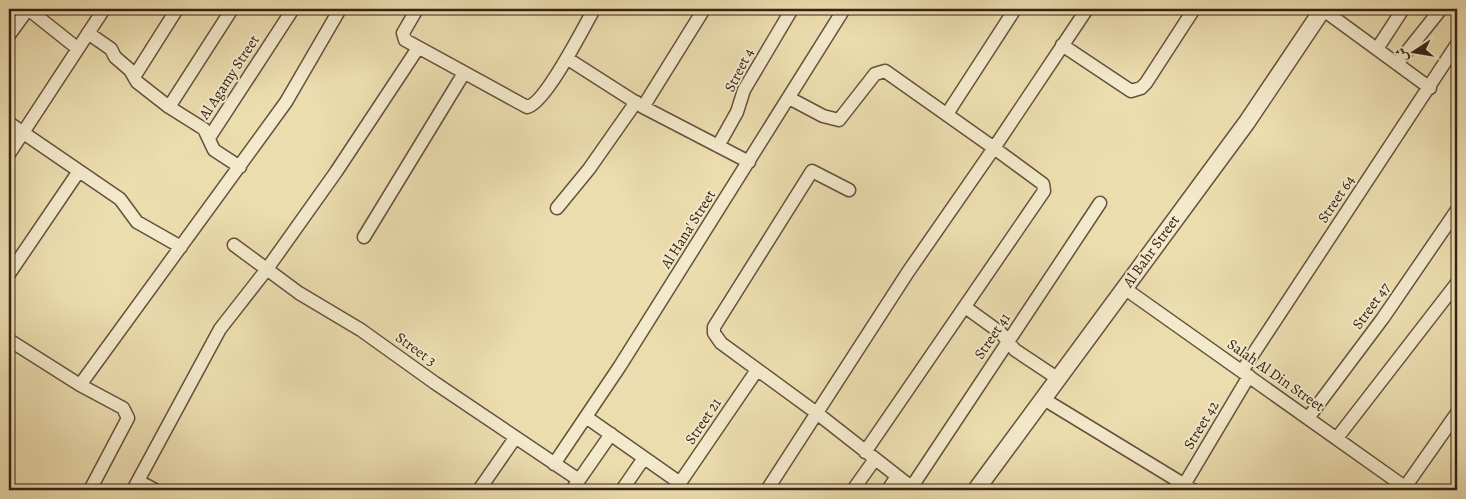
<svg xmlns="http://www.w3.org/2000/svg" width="1466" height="499" font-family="Alegreya,Amiri,serif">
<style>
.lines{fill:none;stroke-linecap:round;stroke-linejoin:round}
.minor-casing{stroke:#64513d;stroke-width:15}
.tertiary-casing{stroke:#64513d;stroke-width:19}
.minor{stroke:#f3e9cb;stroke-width:12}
.tertiary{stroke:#f3e9cb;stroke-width:16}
.labels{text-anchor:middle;stroke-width:4;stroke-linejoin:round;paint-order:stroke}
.street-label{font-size:15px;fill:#362217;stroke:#f3e9cb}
</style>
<rect width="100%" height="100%" fill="#ecddaf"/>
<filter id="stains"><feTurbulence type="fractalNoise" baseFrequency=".004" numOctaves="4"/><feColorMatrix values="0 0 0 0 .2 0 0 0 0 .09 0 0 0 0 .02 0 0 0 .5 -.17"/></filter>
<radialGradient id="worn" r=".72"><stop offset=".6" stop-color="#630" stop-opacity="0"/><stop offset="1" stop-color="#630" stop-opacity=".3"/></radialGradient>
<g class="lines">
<defs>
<path id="minor" d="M 28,9 L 77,48
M 417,9 L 403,33 L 405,40 L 527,107 C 545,104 584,27 594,9
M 1322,9 L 1430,88
M 88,33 L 111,49 L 115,57 L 130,70 L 137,82 L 169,107 L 204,129 L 214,150 L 240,167
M 9,35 L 28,9
M 1062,45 L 1131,91 L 1141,88 L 1146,83 L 1194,9
M 1377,49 L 1403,9
M 568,59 L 643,107 L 704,9
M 1397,64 L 1441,9
M 134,77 L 177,9
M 789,98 L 823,116 L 839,120 L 875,74 L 885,71 L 994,148 L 1087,9
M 169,107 L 232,9
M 643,107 L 749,162
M 947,114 L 1015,9
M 9,123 L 120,199 L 137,222 L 181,247
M 209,138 L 293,9
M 718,146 L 737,112 L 744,90 L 792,9
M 9,154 L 104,9
M 849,190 L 812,171 L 714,327 L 714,333 L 721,343 L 818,414 L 915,490
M 557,208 L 589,169 L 636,102
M 364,237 L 464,73
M 234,245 L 299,293 L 361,330 L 435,383 L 579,480
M 9,274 L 79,171
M 1124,288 L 1409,490
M 965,307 L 1001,333 L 1015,350 L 1057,378
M 9,340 L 80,385
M 1242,371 L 1457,44
M 1042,398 L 1193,490
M 586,417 L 680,483
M 1308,418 L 1383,318 L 1457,210
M 1337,438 L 1457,283
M 554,464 L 620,366 L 844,9
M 138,481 L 155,490
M 911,488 L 1100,203
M 90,490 L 128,418 L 123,408 L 80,385 L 286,102 L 340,9
M 133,490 L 220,329 L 267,269 L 336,172 L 418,48
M 479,490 L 515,438
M 572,490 L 611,434
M 622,490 L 644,458
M 675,490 L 757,370
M 767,490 L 908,272 L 994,148 L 1043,184 L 1044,191 L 865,452
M 853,490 L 875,459
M 888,490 L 897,476
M 1181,490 L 1249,376
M 1403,490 L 1457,413"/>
<path id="tertiary" d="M 976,490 L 1247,122 L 1323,9"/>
</defs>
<use href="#minor" class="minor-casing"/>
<use href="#tertiary" class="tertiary-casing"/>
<use href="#minor" class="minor"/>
<use href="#tertiary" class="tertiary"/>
</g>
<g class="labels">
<g class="street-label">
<text transform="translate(739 70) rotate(-63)" y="5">Street 4</text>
<text transform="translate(229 77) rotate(-57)" y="5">Al Agamy Street</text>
<text transform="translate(1336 199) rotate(-56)" y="5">Street 64</text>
<text transform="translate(688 229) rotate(-58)" y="5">Al Hana' Street</text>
<text transform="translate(1151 251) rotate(-54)" y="5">Al Bahr Street</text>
<text transform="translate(1371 306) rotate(-54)" y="5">Street 47</text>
<text transform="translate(992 336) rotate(-56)" y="5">Street 41</text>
<text transform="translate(416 349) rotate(36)" y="5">Street 3</text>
<text transform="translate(1276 375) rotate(35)" y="5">Salah Al Din Street</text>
<text transform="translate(703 421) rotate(-56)" y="5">Street 21</text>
<text transform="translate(1201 425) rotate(-59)" y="5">Street 42</text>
</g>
</g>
<rect width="1466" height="499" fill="none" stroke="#ecddaf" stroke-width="30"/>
<rect x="10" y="10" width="1446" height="479" fill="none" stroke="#362217" stroke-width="2.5"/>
<rect x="15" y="15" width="1436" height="469" fill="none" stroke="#362217"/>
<g transform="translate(1414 52) rotate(258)" stroke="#f3e9cb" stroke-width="4" paint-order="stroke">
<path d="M0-4L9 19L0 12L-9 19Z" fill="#362217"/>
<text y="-8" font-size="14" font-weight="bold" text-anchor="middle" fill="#362217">ش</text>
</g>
<rect width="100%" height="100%" filter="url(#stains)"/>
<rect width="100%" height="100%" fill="url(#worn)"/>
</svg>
